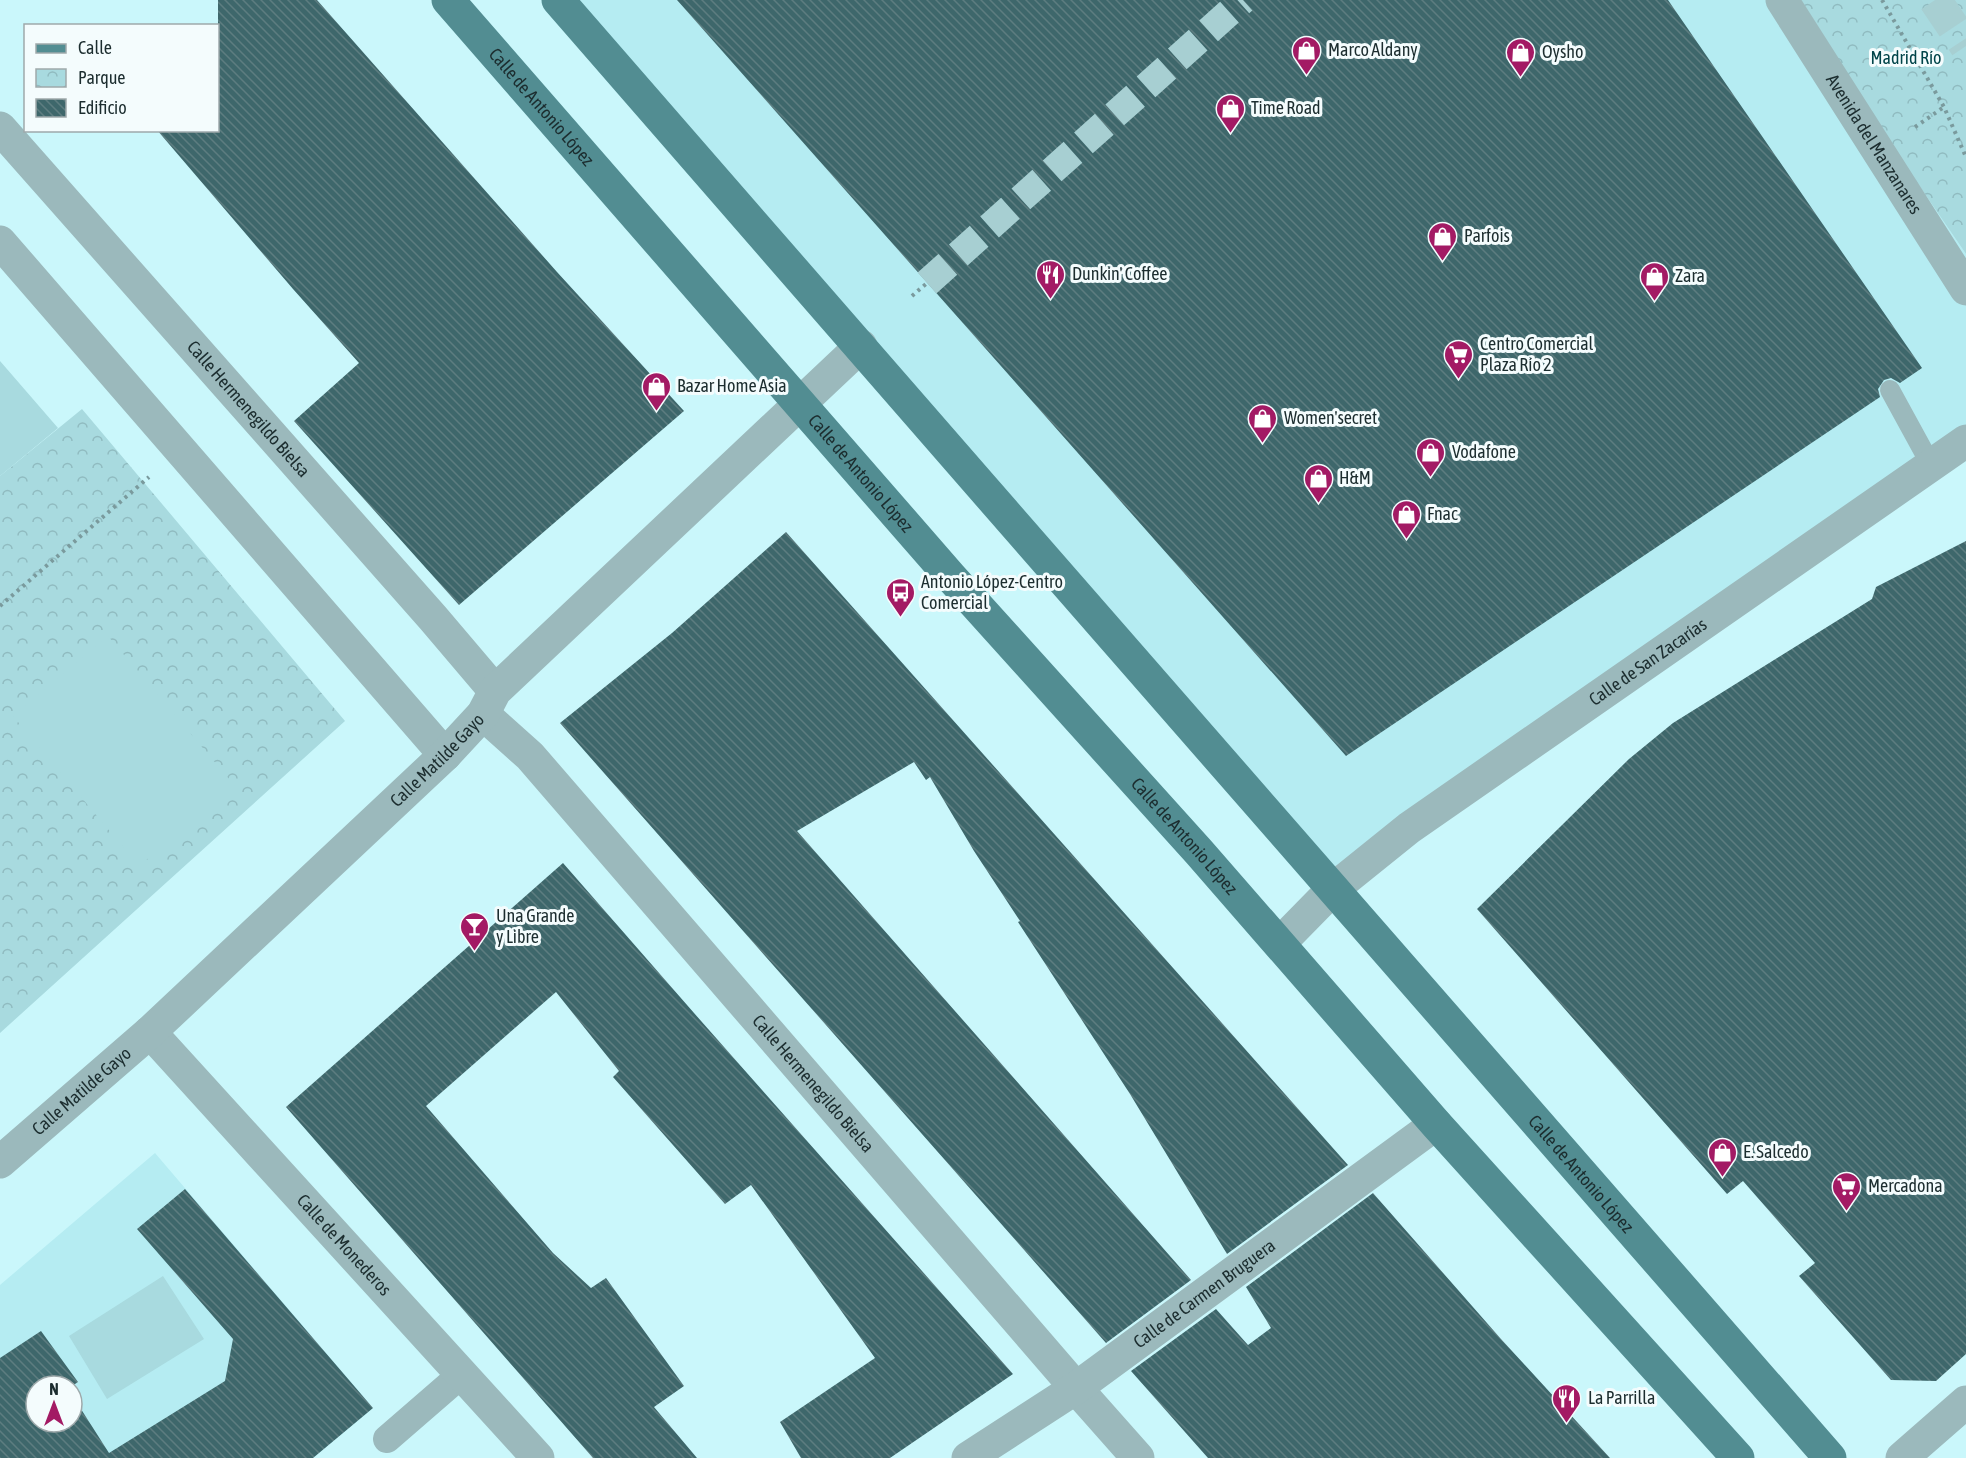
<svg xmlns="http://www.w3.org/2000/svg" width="1966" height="1458" font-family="'Asap Condensed',sans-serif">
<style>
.built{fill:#b5ecf2;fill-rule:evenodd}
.park{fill:url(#park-crowns)}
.pitch{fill:#a8dadf}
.building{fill:url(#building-back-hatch)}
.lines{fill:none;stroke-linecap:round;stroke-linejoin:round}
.pedestrian-tunnel{stroke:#a7cfd2;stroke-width:28;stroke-dasharray:28 14;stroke-linecap:butt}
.motorway-tunnel{stroke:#a7cfd2;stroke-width:33;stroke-dasharray:33 16;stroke-linecap:butt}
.path{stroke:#7a9a9d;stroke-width:4;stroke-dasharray:3 4.5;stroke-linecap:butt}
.service{stroke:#9bb9bc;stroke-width:20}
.pedestrian{stroke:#9bb9bc;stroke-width:28}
.minor{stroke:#9bb9bc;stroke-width:33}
.primary{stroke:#528d92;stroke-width:33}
.labels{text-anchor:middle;stroke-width:6;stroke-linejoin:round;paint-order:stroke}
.poi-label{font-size:18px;fill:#1c2d2f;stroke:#f4fcfd;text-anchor:start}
.park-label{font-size:18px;fill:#004449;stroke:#f4fcfd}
.street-label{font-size:18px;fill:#1c2d2f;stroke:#f4fcfd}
</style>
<defs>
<pattern id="park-crowns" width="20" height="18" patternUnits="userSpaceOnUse" patternTransform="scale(1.5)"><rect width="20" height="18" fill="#a8dadf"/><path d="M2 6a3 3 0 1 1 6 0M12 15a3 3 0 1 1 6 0" fill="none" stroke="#90bbc0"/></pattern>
<pattern id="building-back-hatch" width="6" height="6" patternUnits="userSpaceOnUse" patternTransform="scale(1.5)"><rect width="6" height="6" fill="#3e676b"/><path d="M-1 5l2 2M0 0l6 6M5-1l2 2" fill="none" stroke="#5d7d80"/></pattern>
</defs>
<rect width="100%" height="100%" fill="#caf7fb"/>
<path class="built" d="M 558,0 L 1801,0 L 1907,168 L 1966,254 L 1966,442 L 1332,890 Z
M 155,1153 L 373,1408 L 313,1458 L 0,1458 L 0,1285 ZM 36,1386 L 72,1386 L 72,1422 L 36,1422 Z"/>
<path class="park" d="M 1801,0 L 1966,0 L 1966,254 L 1907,168 Z
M 82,409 L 345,721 L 0,1033 L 0,476 Z"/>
<path class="pitch" d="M 0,361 L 58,428 L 0,476 Z
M 108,636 L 235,786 L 139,866 L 13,716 Z
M 163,1276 L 204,1339 L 107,1399 L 69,1336 Z"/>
<path class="building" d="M 218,0 L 317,0 L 557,272 L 684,411 L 459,605 L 294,421 L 359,363 L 293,289 L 157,130 L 218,130 Z
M 677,0 L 1668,0 L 1922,368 L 1900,383 L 1891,378 L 1884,380 L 1878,389 L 1880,397 L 1346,756 Z
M 786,532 L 1348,1165 L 1227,1254 L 1130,1094 L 1018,922 L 1020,921 L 974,851 L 930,777 L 926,780 L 914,762 L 797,831 L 1191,1280 L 1106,1343 L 560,723 L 672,633 Z
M 1966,541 L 1966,1354 L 1936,1381 L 1891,1380 L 1799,1276 L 1815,1263 L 1778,1221 L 1743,1181 L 1727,1194 L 1477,909 L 1629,759 L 1673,723 L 1872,599 L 1876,587 Z
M 563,863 L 694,1013 L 1013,1374 L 890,1458 L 801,1458 L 780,1422 L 875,1358 L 751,1185 L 725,1204 L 613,1077 L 619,1071 L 556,992 L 426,1106 L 553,1253 L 591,1288 L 606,1278 L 684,1386 L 654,1407 L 697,1458 L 593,1458 L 286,1107 Z
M 185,1189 L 373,1408 L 313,1458 L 0,1458 L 0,1358 L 41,1331 L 78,1382 L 72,1386 L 36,1386 L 36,1422 L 72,1422 L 72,1395 L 109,1453 L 225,1381 L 233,1339 L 137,1229 Z
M 1373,1193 L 1501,1339 L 1610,1458 L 1208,1458 L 1131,1371 L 1216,1309 L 1248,1345 L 1271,1328 L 1246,1287 Z"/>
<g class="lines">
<path class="pedestrian-tunnel" d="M 927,283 L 1243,0"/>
<path class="motorway-tunnel" d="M 1935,0 L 1966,46"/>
<path class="path" d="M 1882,0 L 1944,107 L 1966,157
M 1915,127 L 1944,107
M 912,296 L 927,283
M 0,606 L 149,477"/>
<path class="service" d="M 1890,390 L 1931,465"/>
<path class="pedestrian" d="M 387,1439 L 462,1374"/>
<g class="minor">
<path id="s1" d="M 1782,0 L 1966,289"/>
<path id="s2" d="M 0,128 L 433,618 L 495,691"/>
<path d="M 0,242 L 445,755"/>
<path id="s3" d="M 483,714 L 530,756 L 1076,1388 L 1138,1458"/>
<path id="s4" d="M 1280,943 L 1332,890 L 1409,828 L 1966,441"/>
<path id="s5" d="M 150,1032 L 538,1458"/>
<path id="s6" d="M 0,1162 L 150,1032 L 445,755 L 483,714 L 495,691 L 861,346"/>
<path id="s7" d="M 968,1458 L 1076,1388 L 1436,1124"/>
<path d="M 1902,1458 L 1966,1402"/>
</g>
<g class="primary">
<path id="s8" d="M 448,0 L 950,576 L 1199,852 L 1436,1124 L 1738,1458"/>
<path id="s9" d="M 558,0 C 982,486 1404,974 1830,1458"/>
</g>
</g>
<defs>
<symbol id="shop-pin" viewBox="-11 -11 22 30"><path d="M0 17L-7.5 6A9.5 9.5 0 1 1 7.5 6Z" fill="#a31a64" stroke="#f4fcfd"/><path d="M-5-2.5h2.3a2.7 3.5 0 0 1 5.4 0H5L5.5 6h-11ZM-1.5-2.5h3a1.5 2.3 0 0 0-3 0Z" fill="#fff"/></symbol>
<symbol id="restaurant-pin" viewBox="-11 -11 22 30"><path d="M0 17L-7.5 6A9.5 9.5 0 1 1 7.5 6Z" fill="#a31a64" stroke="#f4fcfd"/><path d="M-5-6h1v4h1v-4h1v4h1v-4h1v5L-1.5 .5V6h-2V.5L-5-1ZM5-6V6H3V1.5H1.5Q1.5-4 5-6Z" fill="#fff"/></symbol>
<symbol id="supermarket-pin" viewBox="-11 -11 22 30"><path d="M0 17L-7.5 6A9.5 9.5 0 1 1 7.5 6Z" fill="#a31a64" stroke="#f4fcfd"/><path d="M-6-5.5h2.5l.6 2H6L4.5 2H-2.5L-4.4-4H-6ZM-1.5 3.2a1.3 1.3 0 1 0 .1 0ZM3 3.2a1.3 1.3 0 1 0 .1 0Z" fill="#fff"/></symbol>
<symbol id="bus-pin" viewBox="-11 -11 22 30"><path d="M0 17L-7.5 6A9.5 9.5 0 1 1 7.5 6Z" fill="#a31a64" stroke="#f4fcfd"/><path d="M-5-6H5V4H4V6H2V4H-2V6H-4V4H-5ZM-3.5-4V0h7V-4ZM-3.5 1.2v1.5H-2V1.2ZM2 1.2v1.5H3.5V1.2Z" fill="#fff"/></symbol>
<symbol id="bar-pin" viewBox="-11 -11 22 30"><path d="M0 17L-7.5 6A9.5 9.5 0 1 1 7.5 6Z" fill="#a31a64" stroke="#f4fcfd"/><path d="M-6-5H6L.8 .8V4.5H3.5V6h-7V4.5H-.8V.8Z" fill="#fff"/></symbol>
</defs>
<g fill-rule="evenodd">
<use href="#shop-pin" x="1290" y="34" width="33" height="45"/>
<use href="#shop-pin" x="1504" y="36" width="33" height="45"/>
<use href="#shop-pin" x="1214" y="92" width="33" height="45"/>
<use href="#shop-pin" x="1426" y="220" width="33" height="45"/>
<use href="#restaurant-pin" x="1034" y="258" width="33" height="45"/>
<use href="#shop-pin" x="1638" y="260" width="33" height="45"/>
<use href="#supermarket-pin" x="1442" y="338" width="33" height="45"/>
<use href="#shop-pin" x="640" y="370" width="33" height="45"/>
<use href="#shop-pin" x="1246" y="402" width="33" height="45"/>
<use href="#shop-pin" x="1414" y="436" width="33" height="45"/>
<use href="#shop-pin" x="1302" y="462" width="33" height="45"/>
<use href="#shop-pin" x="1390" y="498" width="33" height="45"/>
<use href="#bus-pin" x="884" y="576" width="33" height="45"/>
<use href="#bar-pin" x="458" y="910" width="33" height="45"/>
<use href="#shop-pin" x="1706" y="1136" width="33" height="45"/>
<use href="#supermarket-pin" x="1830" y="1170" width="33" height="45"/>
<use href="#restaurant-pin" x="1550" y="1382" width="33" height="45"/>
</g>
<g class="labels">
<g class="poi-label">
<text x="1328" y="56">Marco Aldany</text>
<text x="1542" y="58">Oysho</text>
<text x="1251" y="114">Time Road</text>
<text x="1464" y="242">Parfois</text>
<text x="1072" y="280">Dunkin' Coffee</text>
<text x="1675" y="282">Zara</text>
<text x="1480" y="350">Centro Comercial<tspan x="1480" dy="21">Plaza Río 2</tspan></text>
<text x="677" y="392">Bazar Home Asia</text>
<text x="1284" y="424">Women'secret</text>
<text x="1452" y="458">Vodafone</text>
<text x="1339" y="484">H&amp;M</text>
<text x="1427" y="520">Fnac</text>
<text x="921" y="588">Antonio López-Centro<tspan x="921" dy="21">Comercial</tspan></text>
<text x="496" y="922">Una Grande<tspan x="496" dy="21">y Libre</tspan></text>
<text x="1743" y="1158">E. Salcedo</text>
<text x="1868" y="1192">Mercadona</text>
<text x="1588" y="1404">La Parrilla</text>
</g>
<g class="park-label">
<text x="1906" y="64">Madrid Río</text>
</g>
<g class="street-label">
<text dy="6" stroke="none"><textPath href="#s8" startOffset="142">Calle de Antonio López</textPath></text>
<text dy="6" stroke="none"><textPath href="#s1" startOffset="171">Avenida del Manzanares</textPath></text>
<text dy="6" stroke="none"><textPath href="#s2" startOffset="375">Calle Hermenegildo Bielsa</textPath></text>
<text dy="6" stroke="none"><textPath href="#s8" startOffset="628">Calle de Antonio López</textPath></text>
<text dy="6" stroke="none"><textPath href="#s4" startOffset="464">Calle de San Zacarías</textPath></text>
<text dy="6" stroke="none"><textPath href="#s6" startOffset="594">Calle Matilde Gayo</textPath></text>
<text dy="6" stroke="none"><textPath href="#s8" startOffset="1114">Calle de Antonio López</textPath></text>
<text dy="6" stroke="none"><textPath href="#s3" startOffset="496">Calle Hermenegildo Bielsa</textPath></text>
<text dy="6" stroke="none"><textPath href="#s6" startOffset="108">Calle Matilde Gayo</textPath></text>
<text dy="6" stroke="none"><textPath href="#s9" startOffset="1557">Calle de Antonio López</textPath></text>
<text dy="6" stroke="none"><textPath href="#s5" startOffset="288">Calle de Monederos</textPath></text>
<text dy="6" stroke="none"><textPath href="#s7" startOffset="288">Calle de Carmen Bruguera</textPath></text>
</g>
</g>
<rect x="24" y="24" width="195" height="108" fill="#f4fcfd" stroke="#9ea9ab" stroke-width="1.5"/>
<rect x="36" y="44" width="30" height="9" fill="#528d92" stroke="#9ea9ab" stroke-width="1.5"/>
<text x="78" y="54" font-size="18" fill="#1c2d2f">Calle</text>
<rect x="36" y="69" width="30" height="18" fill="url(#park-crowns)" stroke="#9ea9ab" stroke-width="1.5"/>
<text x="78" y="84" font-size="18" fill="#1c2d2f">Parque</text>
<rect x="36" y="99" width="30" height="18" fill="url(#building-back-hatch)" stroke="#9ea9ab" stroke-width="1.5"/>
<text x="78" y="114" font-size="18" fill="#1c2d2f">Edificio</text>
<g transform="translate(54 1404)"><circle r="28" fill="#f4fcfd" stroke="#9ea9ab" stroke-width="1.5"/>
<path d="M0-4.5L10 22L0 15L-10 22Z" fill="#a31a64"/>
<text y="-9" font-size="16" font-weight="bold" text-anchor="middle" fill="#1c2d2f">N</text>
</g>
</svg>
